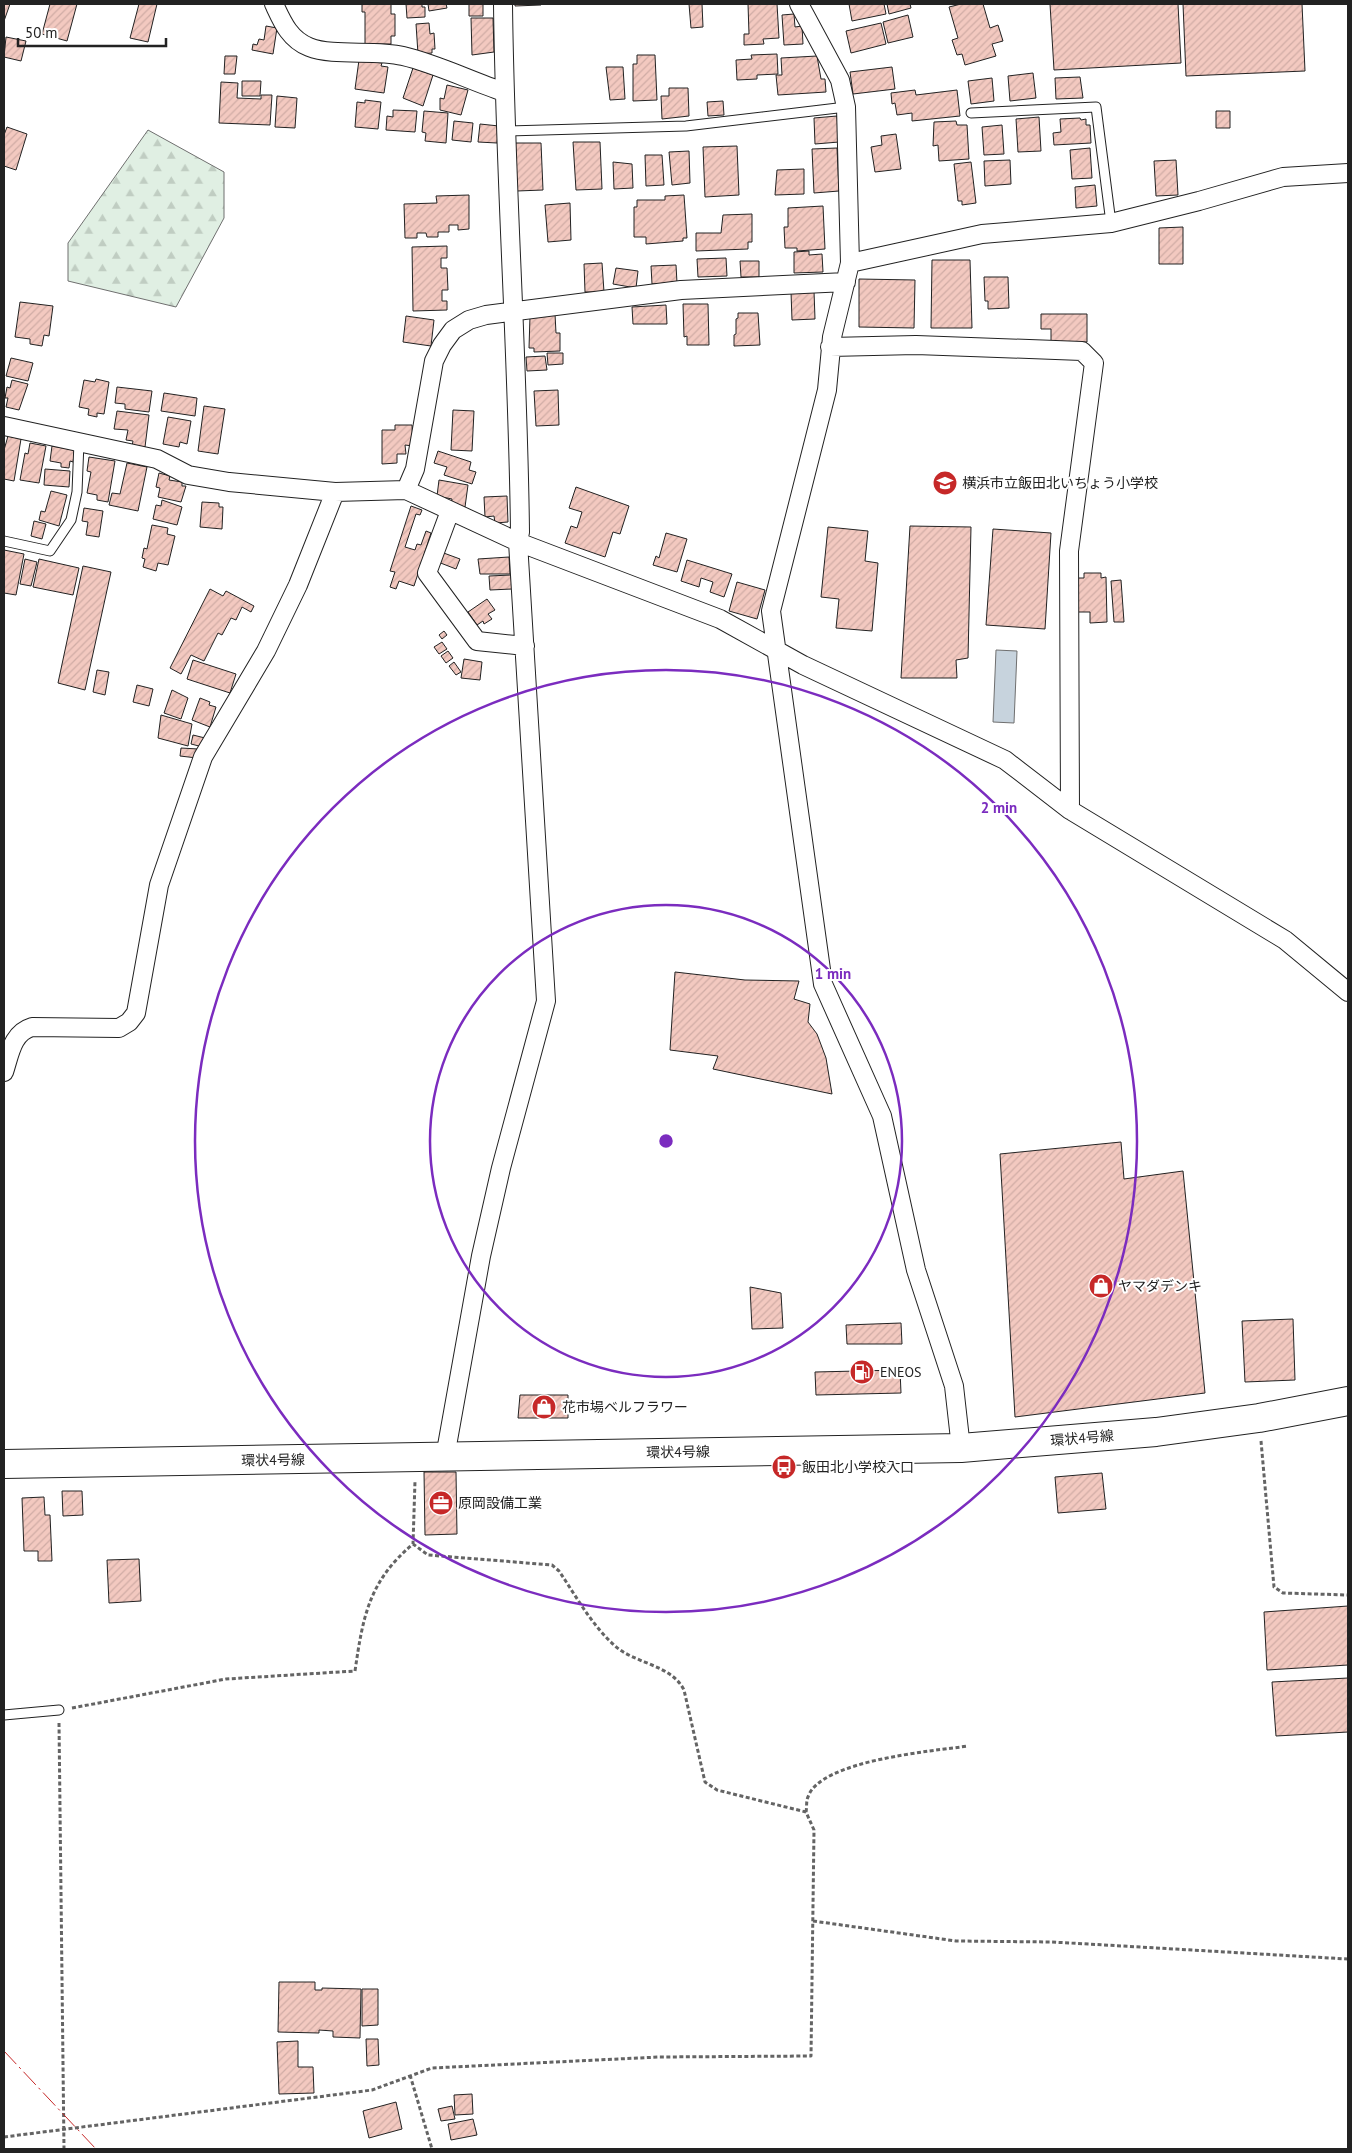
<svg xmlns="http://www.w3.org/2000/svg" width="1352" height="2153" font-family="'PT Sans','Noto Sans JP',sans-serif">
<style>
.forest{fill:url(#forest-firs);stroke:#6f6f6f}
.water{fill:#c7d3dd;stroke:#6f6f6f}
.building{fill:url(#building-hatch);stroke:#222}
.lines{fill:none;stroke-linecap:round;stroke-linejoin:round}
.lane-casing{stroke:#222;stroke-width:11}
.street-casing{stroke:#222;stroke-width:20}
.primary-casing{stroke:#222;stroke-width:30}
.path{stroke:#646464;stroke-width:3;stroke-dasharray:4 2.5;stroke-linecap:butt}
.lane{stroke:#fff;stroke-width:9}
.street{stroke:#fff;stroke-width:18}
.primary{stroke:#fff;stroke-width:28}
.power{stroke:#c62828;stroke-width:1;stroke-dasharray:18 4 2.5 4;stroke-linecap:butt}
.ring{fill:none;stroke:#7b2cbf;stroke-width:2.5}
.labels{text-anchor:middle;stroke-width:4;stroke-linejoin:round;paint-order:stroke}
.poi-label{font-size:14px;fill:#222;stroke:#fff;text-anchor:start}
.street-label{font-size:14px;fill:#222;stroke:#fff}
.centre{fill:#7b2cbf;stroke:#fff;stroke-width:2.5}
.ring-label{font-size:15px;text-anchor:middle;font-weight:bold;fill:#7b2cbf;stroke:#fff;stroke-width:4;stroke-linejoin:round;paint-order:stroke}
</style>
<defs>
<pattern id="forest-firs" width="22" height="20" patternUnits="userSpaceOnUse" patternTransform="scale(1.25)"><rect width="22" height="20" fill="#e0efe3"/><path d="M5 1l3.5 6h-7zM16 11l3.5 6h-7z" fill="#c0cdc2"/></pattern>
<pattern id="building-hatch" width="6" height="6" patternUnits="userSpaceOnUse" patternTransform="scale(1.25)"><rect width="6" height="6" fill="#f3c9c0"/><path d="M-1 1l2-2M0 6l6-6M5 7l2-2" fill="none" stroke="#d0aca5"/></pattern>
</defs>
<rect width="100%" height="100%" fill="#fff"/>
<path class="forest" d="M 148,130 L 224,172 L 224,218 L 176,307 L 68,281 L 68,243 Z"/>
<path class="water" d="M 996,650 L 1017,651 L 1014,723 L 993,722 Z"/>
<path class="building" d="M 4,4 L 10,4 L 4,21 Z
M 50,4 L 77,4 L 67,41 L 42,34 Z
M 139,4 L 157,4 L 148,42 L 130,38 Z
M 362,4 L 391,4 L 391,14 L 395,14 L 395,36 L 391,36 L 391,44 L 365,44 L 365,12 L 362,12 Z
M 406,4 L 422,4 L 422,7 L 425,7 L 425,17 L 407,18 Z
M 428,4 L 446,4 L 447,8 L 429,11 Z
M 469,4 L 483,4 L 483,16 L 469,16 Z
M 515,4 L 541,4 L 541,5 L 515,6 Z
M 689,4 L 702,4 L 703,27 L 691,28 Z
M 748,4 L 777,4 L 779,38 L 763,39 L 764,44 L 744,45 L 744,34 L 749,34 Z
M 849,4 L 884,4 L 886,14 L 852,21 Z
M 887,4 L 910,4 L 911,8 L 889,14 Z
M 961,4 L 983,4 L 990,28 L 998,25 L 1003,41 L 992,44 L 996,56 L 965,65 L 962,54 L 957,55 L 952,40 L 958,38 L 949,7 Z
M 1050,4 L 1178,4 L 1181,63 L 1054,70 Z
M 1183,4 L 1302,4 L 1305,71 L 1186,76 Z
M 794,14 L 795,27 L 802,26 L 803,44 L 784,45 L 782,15 Z
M 908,15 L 913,37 L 888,43 L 883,22 Z
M 471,18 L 493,18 L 494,52 L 472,55 Z
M 429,23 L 430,34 L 434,33 L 435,49 L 432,49 L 432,53 L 418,54 L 416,24 Z
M 881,23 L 886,44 L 851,53 L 846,31 Z
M 266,26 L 277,28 L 273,54 L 252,50 L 253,44 L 257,45 L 259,39 L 264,40 Z
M 6,37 L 26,41 L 21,61 L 4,57 Z
M 777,54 L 778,74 L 757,75 L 757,79 L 737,80 L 736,60 L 752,59 L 751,55 Z
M 637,55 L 655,55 L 657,100 L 633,101 L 633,64 L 637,64 Z
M 225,56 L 237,56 L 235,74 L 224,74 Z
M 817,56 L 821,79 L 825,79 L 826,92 L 778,95 L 776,75 L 782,75 L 781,58 Z
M 359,60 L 382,63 L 381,66 L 388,67 L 384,93 L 355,89 Z
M 606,67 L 623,67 L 625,99 L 610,100 Z
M 892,67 L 895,89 L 853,94 L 850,72 Z
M 413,68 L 433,75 L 423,106 L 403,98 Z
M 1033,73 L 1036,98 L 1010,101 L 1008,76 Z
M 1080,77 L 1083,98 L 1056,99 L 1055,78 Z
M 992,78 L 994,101 L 971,104 L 968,81 Z
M 242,81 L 261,81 L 260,96 L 242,96 Z
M 221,82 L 238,83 L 237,98 L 261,99 L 261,95 L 272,95 L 270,125 L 219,123 Z
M 447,85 L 468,90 L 461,115 L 440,110 L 440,98 L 444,99 Z
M 669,88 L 688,88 L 689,116 L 662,119 L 661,96 L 669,96 Z
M 915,90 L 916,95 L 957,90 L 960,116 L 912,121 L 912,113 L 897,115 L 895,103 L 892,104 L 891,93 Z
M 277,96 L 297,98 L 295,128 L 275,127 Z
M 365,100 L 381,102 L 378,129 L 355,127 L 357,102 L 365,103 Z
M 723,101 L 724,115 L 708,116 L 707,102 Z
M 393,110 L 417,111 L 415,132 L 386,130 L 387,116 L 393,117 Z
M 424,111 L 448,113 L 446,143 L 425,141 L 426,133 L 422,132 Z
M 1216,111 L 1230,111 L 1230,128 L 1216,128 Z
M 837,116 L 839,142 L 815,144 L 814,118 Z
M 1039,117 L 1041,151 L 1018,152 L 1016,119 Z
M 1080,118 L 1081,120 L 1086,119 L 1086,125 L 1090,125 L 1091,143 L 1054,145 L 1053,133 L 1061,132 L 1060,119 Z
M 454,121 L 473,123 L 471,142 L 452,140 Z
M 956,121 L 957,125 L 967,125 L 969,159 L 939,161 L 938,145 L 933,146 L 934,122 Z
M 480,124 L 499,126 L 497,143 L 478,142 Z
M 1002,125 L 1004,154 L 984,155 L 982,127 Z
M 7,127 L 27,134 L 16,170 L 4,166 L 4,135 Z
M 896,134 L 901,169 L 875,172 L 871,147 L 882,145 L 881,136 Z
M 573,142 L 600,142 L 602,189 L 576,190 Z
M 515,143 L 541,143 L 543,190 L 517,191 Z
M 737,146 L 739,195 L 705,197 L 703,147 Z
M 837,148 L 839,191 L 814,193 L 812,149 Z
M 1090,148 L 1092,178 L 1072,179 L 1070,150 Z
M 689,151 L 690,183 L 672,185 L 669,152 Z
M 645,155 L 662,155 L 664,185 L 646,186 Z
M 1010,160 L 1011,184 L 985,186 L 984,161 Z
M 1176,160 L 1178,195 L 1156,196 L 1154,161 Z
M 613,162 L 632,164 L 633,188 L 614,189 Z
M 971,162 L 976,203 L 962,205 L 962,201 L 958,201 L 954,164 Z
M 804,169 L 804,194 L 775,195 L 777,170 Z
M 1095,185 L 1097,206 L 1076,208 L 1075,187 Z
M 469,195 L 469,229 L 458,230 L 458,225 L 449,225 L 449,232 L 438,232 L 438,237 L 427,237 L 426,233 L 417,233 L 417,238 L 405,238 L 404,204 L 437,203 L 436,196 Z
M 684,195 L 687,238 L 683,238 L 683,241 L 646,244 L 646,237 L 634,237 L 634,207 L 637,207 L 637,200 L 665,200 L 665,196 Z
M 570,203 L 571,240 L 548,242 L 545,205 Z
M 823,206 L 825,249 L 797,251 L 797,248 L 785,248 L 784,227 L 788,227 L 788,208 Z
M 752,214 L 752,242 L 748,242 L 748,249 L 696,251 L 696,233 L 721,233 L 723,215 Z
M 1183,227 L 1183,264 L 1159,264 L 1159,228 Z
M 447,246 L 447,258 L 441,258 L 441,268 L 447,268 L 448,290 L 442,290 L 442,301 L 447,301 L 447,310 L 413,311 L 412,247 Z
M 809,251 L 809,255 L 822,254 L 823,272 L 794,273 L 794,252 Z
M 726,258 L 727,276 L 698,277 L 697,259 Z
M 932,260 L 970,260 L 972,328 L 931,328 Z
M 740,261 L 759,261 L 759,277 L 741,277 Z
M 602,263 L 604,292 L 585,292 L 584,264 Z
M 676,265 L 677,283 L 652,284 L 651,266 Z
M 616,268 L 638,271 L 636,288 L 613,284 Z
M 984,277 L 1008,277 L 1009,308 L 988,309 L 988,301 L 985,301 Z
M 859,279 L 915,280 L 914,328 L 859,327 Z
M 814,291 L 815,319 L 792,320 L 791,292 Z
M 20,302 L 53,306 L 49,336 L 44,335 L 42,346 L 30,344 L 30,339 L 15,337 Z
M 683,304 L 708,304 L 709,345 L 687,345 L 687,336 L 684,337 Z
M 666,305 L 667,324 L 633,324 L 632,307 Z
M 738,313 L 758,313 L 760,345 L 734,346 L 734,335 L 736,334 L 736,319 L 738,318 Z
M 555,314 L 556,333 L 560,333 L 560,351 L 534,352 L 534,348 L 529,348 L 530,316 Z
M 1041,314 L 1087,314 L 1087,342 L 1051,342 L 1051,329 L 1041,329 Z
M 406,316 L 434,320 L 431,346 L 403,342 Z
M 547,353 L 563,353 L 563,364 L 548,365 Z
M 545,356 L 547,370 L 527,371 L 526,357 Z
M 11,358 L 33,363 L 28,381 L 6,376 Z
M 96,379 L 109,382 L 104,414 L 97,413 L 97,417 L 88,415 L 89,409 L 79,407 L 84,380 L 95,382 Z
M 12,380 L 28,384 L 19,410 L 6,407 L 8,398 L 5,398 L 7,387 L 10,388 Z
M 117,387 L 152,391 L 149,412 L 125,409 L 125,404 L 115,403 Z
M 558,390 L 559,425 L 536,426 L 534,391 Z
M 164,393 L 197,398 L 195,416 L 161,411 Z
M 204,406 L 225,409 L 218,454 L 198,451 Z
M 453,410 L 474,411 L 472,451 L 451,450 Z
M 117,411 L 149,415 L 145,447 L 132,446 L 133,441 L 126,440 L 128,430 L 114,429 Z
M 168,417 L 191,421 L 187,444 L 180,442 L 179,447 L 163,444 Z
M 395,425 L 412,425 L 413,446 L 405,445 L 406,454 L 397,454 L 397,463 L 382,464 L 382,430 L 395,430 Z
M 8,436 L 21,439 L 14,481 L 4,479 L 4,450 Z
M 30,443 L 46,446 L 39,483 L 20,480 L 25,453 L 28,454 Z
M 52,446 L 75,450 L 73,462 L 70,461 L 69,468 L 61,467 L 61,463 L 50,461 Z
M 438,451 L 471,462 L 469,470 L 476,472 L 472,484 L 444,475 L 447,467 L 434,463 Z
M 89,457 L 115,461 L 108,502 L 97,500 L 97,495 L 87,493 L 91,472 L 87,471 Z
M 127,463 L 147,467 L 138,511 L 109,505 L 112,493 L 120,494 Z
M 45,469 L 70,471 L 69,487 L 44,485 Z
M 159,473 L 170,476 L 169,480 L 182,482 L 182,486 L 186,486 L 181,502 L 158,497 L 160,488 L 156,487 Z
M 439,480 L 468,485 L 465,507 L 451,505 L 452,499 L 437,496 Z
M 576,487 L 629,506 L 620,534 L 613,532 L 605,557 L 565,543 L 571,526 L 577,528 L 582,512 L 569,508 Z
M 51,491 L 67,495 L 59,526 L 39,520 L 41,511 L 45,512 Z
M 507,496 L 508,522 L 495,523 L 494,516 L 485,517 L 484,497 Z
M 162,500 L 182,507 L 177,525 L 153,519 L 156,505 L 161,506 Z
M 202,502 L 219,503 L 219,507 L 223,507 L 222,529 L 200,527 Z
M 411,506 L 422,510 L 420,515 L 416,514 L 405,547 L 415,550 L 417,544 L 421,545 L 426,531 L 431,533 L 414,586 L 399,581 L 396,589 L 390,587 L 395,572 L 390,571 Z
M 84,508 L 103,511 L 99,537 L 86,535 L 88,522 L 82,521 Z
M 34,521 L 46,524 L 42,539 L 31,536 Z
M 152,525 L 168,528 L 167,534 L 175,536 L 168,565 L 158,563 L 156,571 L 143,567 L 145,559 L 142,558 L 144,548 L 147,549 Z
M 910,526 L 971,527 L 968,658 L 956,660 L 957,678 L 901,678 Z
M 828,527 L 868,531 L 865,561 L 878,563 L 872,631 L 836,628 L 839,599 L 821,597 Z
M 993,529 L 1051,533 L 1045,629 L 986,625 Z
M 666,533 L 687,539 L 677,572 L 653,565 L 656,556 L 659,558 Z
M 4,550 L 24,554 L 16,595 L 4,593 Z
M 441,552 L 460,559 L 456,569 L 438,562 Z
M 509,557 L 510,574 L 480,574 L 478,559 Z
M 25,559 L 37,562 L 31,586 L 20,584 Z
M 39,559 L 79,568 L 73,595 L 33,587 Z
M 687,560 L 732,574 L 724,597 L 710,592 L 713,582 L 701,578 L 699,587 L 681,581 Z
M 83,566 L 111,572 L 85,690 L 58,683 Z
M 1084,573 L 1101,573 L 1101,578 L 1106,577 L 1107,622 L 1090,623 L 1090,612 L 1075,612 L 1074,578 L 1084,578 Z
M 511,575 L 512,589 L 490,590 L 489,576 Z
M 1121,580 L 1124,622 L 1114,622 L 1111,581 Z
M 737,582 L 765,590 L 757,619 L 729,611 Z
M 210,589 L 223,596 L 226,591 L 254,606 L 251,612 L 242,607 L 236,620 L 231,618 L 222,635 L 218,633 L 204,661 L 191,655 L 181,674 L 170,668 Z
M 487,599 L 495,610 L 488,614 L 492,619 L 484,624 L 483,621 L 477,625 L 468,612 Z
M 444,631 L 447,635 L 442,639 L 439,635 Z
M 442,642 L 447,649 L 439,654 L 434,647 Z
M 448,651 L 453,658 L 446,663 L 441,656 Z
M 464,659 L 482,662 L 480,680 L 461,678 Z
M 193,660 L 236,674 L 230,693 L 187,679 Z
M 454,662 L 461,672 L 456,675 L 449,666 Z
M 97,670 L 109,672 L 105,695 L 93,692 Z
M 137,685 L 153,689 L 149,706 L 133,702 Z
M 172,690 L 188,698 L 181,719 L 164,713 Z
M 200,698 L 210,702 L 209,705 L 216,707 L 210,727 L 192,720 Z
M 161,715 L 192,724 L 188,746 L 158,738 Z
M 193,735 L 205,738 L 203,747 L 191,744 Z
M 181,748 L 198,749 L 197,758 L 180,756 Z
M 675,972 L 745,980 L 799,981 L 794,999 L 810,1004 L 808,1022 L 817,1034 L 826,1058 L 832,1094 L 713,1069 L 718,1056 L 670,1050 Z
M 1121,1142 L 1124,1179 L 1183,1171 L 1205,1393 L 1015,1417 L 1000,1154 Z
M 750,1287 L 781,1293 L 783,1328 L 752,1329 Z
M 1293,1319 L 1295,1380 L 1245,1382 L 1242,1321 Z
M 901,1323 L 902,1344 L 847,1344 L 846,1325 Z
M 900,1370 L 901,1393 L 816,1395 L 815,1372 Z
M 520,1395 L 568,1395 L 568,1418 L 518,1418 Z
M 424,1472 L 456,1472 L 457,1534 L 425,1535 Z
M 1102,1473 L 1106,1509 L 1058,1513 L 1055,1477 Z
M 62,1491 L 82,1491 L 83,1515 L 63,1516 Z
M 44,1497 L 45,1515 L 50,1515 L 52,1561 L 38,1561 L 38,1551 L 24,1551 L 22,1498 Z
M 139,1559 L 141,1601 L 109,1603 L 107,1560 Z
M 1348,1606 L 1348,1665 L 1267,1670 L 1264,1612 Z
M 1348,1678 L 1348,1732 L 1276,1736 L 1272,1682 Z
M 279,1982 L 315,1982 L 315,1990 L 322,1990 L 322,1988 L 361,1989 L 360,2038 L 333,2037 L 333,2031 L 319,2030 L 319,2033 L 278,2032 Z
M 362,1989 L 378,1989 L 378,2025 L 362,2026 Z
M 366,2039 L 378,2039 L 379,2065 L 367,2066 Z
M 298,2041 L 298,2067 L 313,2067 L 314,2093 L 279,2094 L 277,2042 Z
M 472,2094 L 473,2114 L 455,2115 L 454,2095 Z
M 396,2102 L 402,2129 L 369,2138 L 363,2111 Z
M 452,2106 L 455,2119 L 441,2121 L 438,2109 Z
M 473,2119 L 477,2135 L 451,2140 L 448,2124 Z"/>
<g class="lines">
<defs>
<path id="lane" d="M 971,113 L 1096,107 L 1111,223
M 504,131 L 686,126 L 846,107
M 4,541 L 50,551 L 71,520 L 77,492 L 79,442
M 4,1715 L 59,1710"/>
<path id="street" d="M 274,4 C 282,21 289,39 309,47 C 334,57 374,49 403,56 C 437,64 471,81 504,92
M 799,4 L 840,80 L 846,107 L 850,263 L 832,337 L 827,390 L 771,611 L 823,984 L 882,1116 L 916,1270 L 954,1386 L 961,1448
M 850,263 L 982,234 L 1111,223 L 1199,201 L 1283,177 L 1348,173
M 830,347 L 916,345 L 1082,351 L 1094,363 L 1069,551 L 1070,810
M 4,426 L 157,459 L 188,475 L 229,482 L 335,492 L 406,490 L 518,542 L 720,619 L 803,665 L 1005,760 L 1070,810 L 1285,940 L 1348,992
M 406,490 L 415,469 L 434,361 L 442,345 L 453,330 L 469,320 L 486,315 L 681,290 L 846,282
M 450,511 L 427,573 L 477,641 L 525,646
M 4,1072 C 10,1054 12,1033 32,1027 L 119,1028 L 129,1022 L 136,1013 L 159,885 L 203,757 L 266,651 L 298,585 L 335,492
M 445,1457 L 481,1256 L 501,1168 L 546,1001 L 518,542 L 520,532 C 518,356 505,180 503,4"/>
<path id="primary" d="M 4,1464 L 961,1448 L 1156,1432 L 1259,1418 L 1348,1401"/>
</defs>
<use href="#lane" class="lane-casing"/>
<use href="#street" class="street-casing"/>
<use href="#primary" class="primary-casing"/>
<path class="path" d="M 1261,1441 L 1274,1587 L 1283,1593 L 1348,1595
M 72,1708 L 226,1679 L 355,1671 C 363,1616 369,1581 413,1544 L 415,1481
M 59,1723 L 64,2149
M 806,1812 C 807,1807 806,1801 808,1797 C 820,1760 934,1751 968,1746
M 813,1921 L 956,1941 L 1052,1942 L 1348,1959
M 410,2075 L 432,2149
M 4,2137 L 372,2090 L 432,2068 L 659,2057 L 811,2056 L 814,1830 L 806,1812 L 717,1790 L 705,1782 L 684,1690 C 671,1664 634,1664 614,1645 C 591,1624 576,1596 559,1571 L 552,1565 L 428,1555 L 413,1544"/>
<use href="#lane" class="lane"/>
<use href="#street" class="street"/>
<use href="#primary" class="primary"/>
<path class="power" d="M 4,2051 L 96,2149"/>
</g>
<g class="ring">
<circle cx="666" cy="1141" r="236"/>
<circle cx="666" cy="1141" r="471"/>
</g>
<defs>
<symbol id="school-disc" viewBox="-11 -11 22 22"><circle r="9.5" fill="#c62828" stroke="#fff"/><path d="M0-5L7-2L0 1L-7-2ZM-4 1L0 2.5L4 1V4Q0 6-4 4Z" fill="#fff"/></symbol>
<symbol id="shop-disc" viewBox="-11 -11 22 22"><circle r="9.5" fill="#c62828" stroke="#fff"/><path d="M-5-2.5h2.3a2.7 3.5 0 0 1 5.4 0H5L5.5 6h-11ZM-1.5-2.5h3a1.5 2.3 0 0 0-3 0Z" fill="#fff"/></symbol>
<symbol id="fuel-disc" viewBox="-11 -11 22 22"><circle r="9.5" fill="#c62828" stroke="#fff"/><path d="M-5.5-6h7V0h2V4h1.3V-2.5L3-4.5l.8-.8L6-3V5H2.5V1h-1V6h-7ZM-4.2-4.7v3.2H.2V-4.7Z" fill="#fff"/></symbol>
<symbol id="bus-disc" viewBox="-11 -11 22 22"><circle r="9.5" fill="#c62828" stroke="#fff"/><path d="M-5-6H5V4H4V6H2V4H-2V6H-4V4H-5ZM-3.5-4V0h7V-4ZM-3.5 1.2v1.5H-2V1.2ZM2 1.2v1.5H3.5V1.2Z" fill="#fff"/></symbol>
<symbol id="office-disc" viewBox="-11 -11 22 22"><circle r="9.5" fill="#c62828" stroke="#fff"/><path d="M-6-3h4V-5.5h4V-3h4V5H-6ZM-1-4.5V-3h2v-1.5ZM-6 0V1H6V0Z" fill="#fff"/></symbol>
</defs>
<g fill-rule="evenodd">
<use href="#school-disc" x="931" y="469" width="28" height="28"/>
<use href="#shop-disc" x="1087" y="1272" width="28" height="28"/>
<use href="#fuel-disc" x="848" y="1358" width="28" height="28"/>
<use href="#shop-disc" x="530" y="1393" width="28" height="28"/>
<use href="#bus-disc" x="770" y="1453" width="28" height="28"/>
<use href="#office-disc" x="427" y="1489" width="28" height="28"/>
</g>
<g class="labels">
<g class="poi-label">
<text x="962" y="488">横浜市立飯田北いちょう小学校</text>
<text x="1118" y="1291">ヤマダデンキ</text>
<text x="880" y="1377">ENEOS</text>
<text x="562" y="1412">花市場ベルフラワー</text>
<text x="802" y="1472">飯田北小学校入口</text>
<text x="458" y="1508">原岡設備工業</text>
</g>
<g class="street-label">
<text transform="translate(1082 1438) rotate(-5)" y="5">環状4号線</text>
<text transform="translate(678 1452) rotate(-1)" y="5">環状4号線</text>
<text transform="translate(273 1460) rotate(-1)" y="5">環状4号線</text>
</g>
</g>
<circle cx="666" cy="1141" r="8" class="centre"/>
<g class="ring-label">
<text x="999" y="813">2 min</text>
<text x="833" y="979">1 min</text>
</g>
<rect width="1352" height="2153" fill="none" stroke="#222222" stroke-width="10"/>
<path d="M18 38v8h148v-8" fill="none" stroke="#222222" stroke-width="2.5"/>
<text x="25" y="38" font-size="15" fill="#222222" stroke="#ffffff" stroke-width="4" paint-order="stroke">50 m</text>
</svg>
